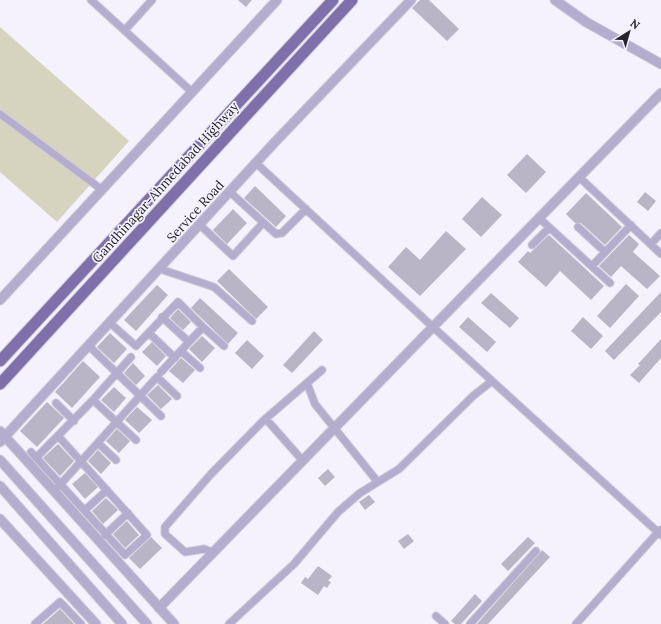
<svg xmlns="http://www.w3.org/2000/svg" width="661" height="624" font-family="Lora,serif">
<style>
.green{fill:#d6d4bf}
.building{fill:#b9b5c6}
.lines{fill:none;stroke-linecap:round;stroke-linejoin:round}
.minor-casing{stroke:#d0cdd7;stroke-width:9}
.tertiary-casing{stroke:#d0cdd7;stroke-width:11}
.primary-casing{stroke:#d0cdd7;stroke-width:13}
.minor{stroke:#b4adce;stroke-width:7}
.tertiary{stroke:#b4adce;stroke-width:9}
.primary{stroke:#7f70ab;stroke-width:11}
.labels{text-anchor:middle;stroke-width:3.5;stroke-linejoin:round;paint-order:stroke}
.street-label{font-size:13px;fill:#26252b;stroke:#f5f2fd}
</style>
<rect width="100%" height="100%" fill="#f5f2fd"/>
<path class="green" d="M 0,27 L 129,141 L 57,222 L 0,172 Z"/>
<path class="building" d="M 238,0 L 252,0 L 246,7 Z
M 420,0 L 429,0 L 459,29 L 447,41 L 412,8 Z
M 527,154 L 546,172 L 526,193 L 507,175 Z
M 255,186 L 286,216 L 276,227 L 244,198 Z
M 645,192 L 656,201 L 648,211 L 637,202 Z
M 586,193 L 622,227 L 605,245 L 581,223 L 575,223 L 566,214 Z
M 482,197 L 502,215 L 481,237 L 462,219 Z
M 233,209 L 247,223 L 227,244 L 213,230 Z
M 446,231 L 466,249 L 420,296 L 388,267 L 406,247 L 420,260 Z
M 549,235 L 604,286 L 591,300 L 560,271 L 546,287 L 518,262 L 528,251 L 530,253 Z
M 629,235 L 639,244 L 633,252 L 660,276 L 647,289 L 621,266 L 611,277 L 599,266 Z
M 229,269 L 268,307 L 256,319 L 217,281 Z
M 626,284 L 639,296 L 610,328 L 597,316 Z
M 157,285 L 168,295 L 136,331 L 124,320 Z
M 661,292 L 661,312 L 614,360 L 605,351 Z
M 491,293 L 519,318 L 510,328 L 481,303 Z
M 200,298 L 238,333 L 228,344 L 191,308 Z
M 178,309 L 191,322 L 183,330 L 170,318 Z
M 468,317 L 496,342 L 487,352 L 459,327 Z
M 583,317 L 603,336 L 591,349 L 571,331 Z
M 314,331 L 323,340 L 292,373 L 283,365 Z
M 110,333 L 127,349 L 114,363 L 97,347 Z
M 202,336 L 215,348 L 202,362 L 189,349 Z
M 661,339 L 661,358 L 639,383 L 630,375 L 640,365 L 638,364 Z
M 247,340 L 264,356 L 252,369 L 235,353 Z
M 152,342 L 166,356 L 157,366 L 142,352 Z
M 181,358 L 195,370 L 183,383 L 169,371 Z
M 83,361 L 100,377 L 72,408 L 55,392 Z
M 133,363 L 145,376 L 136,385 L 124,373 Z
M 158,385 L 172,399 L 161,409 L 147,395 Z
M 114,387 L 126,398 L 114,412 L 101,400 Z
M 47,402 L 64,418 L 37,447 L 20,431 Z
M 137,407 L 152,420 L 139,433 L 125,420 Z
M 117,429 L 130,441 L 119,453 L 106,441 Z
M 58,444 L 74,461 L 60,476 L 43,458 Z
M 98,450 L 111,463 L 101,474 L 88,461 Z
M 328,469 L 335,477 L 325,486 L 318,478 Z
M 85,473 L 98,487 L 85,499 L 72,484 Z
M 369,495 L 375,502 L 365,510 L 359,502 Z
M 106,498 L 118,510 L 103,524 L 92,511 Z
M 127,521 L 139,535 L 125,548 L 113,534 Z
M 408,534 L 414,541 L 404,549 L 398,541 Z
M 151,537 L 162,548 L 140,569 L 129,558 Z
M 528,537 L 535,543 L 508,571 L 501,564 Z
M 542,550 L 550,557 L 488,624 L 477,624 Z
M 318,566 L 332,576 L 328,581 L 331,582 L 327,588 L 324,586 L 318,595 L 301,583 L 305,577 L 308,579 Z
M 475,594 L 482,601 L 461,624 L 455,624 L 451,621 Z
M 60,609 L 74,624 L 43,624 Z"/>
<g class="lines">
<defs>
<path id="minor" d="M 91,0 L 192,92
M 125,30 L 152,0
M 0,114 L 101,189
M 256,163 L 434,328 L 661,535
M 579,177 L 661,254
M 230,192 L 276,234 L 282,233 L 306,209
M 539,218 L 610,283
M 200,225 L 233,256 L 263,223
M 578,227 L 605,252
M 651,244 L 661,233
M 532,245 L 549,228
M 592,266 L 631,225
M 160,269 L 214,287 L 252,321
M 162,317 L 189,342
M 110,323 L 136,346 L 178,302 L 203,327 L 161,372
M 203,327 L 224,346
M 149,333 L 175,358
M 89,346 L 161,416
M 181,351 L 200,368
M 307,383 L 315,404 L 377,481
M 93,400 L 136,440
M 56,403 L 74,421
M 266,419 L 303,461
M 98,443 L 116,460
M 31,452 L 125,555 L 147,535 L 59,437
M 36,458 L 93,400 L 131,357
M 58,487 L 157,377 L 177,396
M 85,510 L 107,490
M 105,535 L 128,513
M 213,552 L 204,549 L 185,552 L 165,534 L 165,527 L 211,474 L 263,421 L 322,370
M 436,616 L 445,624
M 35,624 L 60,602 L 81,624
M 229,624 L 294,564 L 338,512 L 360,493 L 399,469 L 473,396 L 492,381
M 470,624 L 536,551
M 576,624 L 660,530"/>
<path id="tertiary" d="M 555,0 L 586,22 L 661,64
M 0,300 L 277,0
M 0,431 L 174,624
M 0,442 L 275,142 L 411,0
M 0,460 L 147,624
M 0,486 L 122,624
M 0,519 L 96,624
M 159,608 L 661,93"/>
<path id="primary" d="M 0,361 L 333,0
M 0,384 L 352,0"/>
</defs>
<use href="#minor" class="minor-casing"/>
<use href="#tertiary" class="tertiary-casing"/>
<use href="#primary" class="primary-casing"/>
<use href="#minor" class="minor"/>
<use href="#tertiary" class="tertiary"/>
<use href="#primary" class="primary"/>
</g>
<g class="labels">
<g class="street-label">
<text transform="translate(165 182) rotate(-48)" y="5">Gandhinagar-Ahmedabad Highway</text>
<text transform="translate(195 211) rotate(-48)" y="5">Service Road</text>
</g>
</g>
<g transform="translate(629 32) rotate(37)" stroke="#f5f2fd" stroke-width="3" paint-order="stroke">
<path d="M0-3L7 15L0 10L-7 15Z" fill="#26252b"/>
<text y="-6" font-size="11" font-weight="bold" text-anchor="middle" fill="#26252b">N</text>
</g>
</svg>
